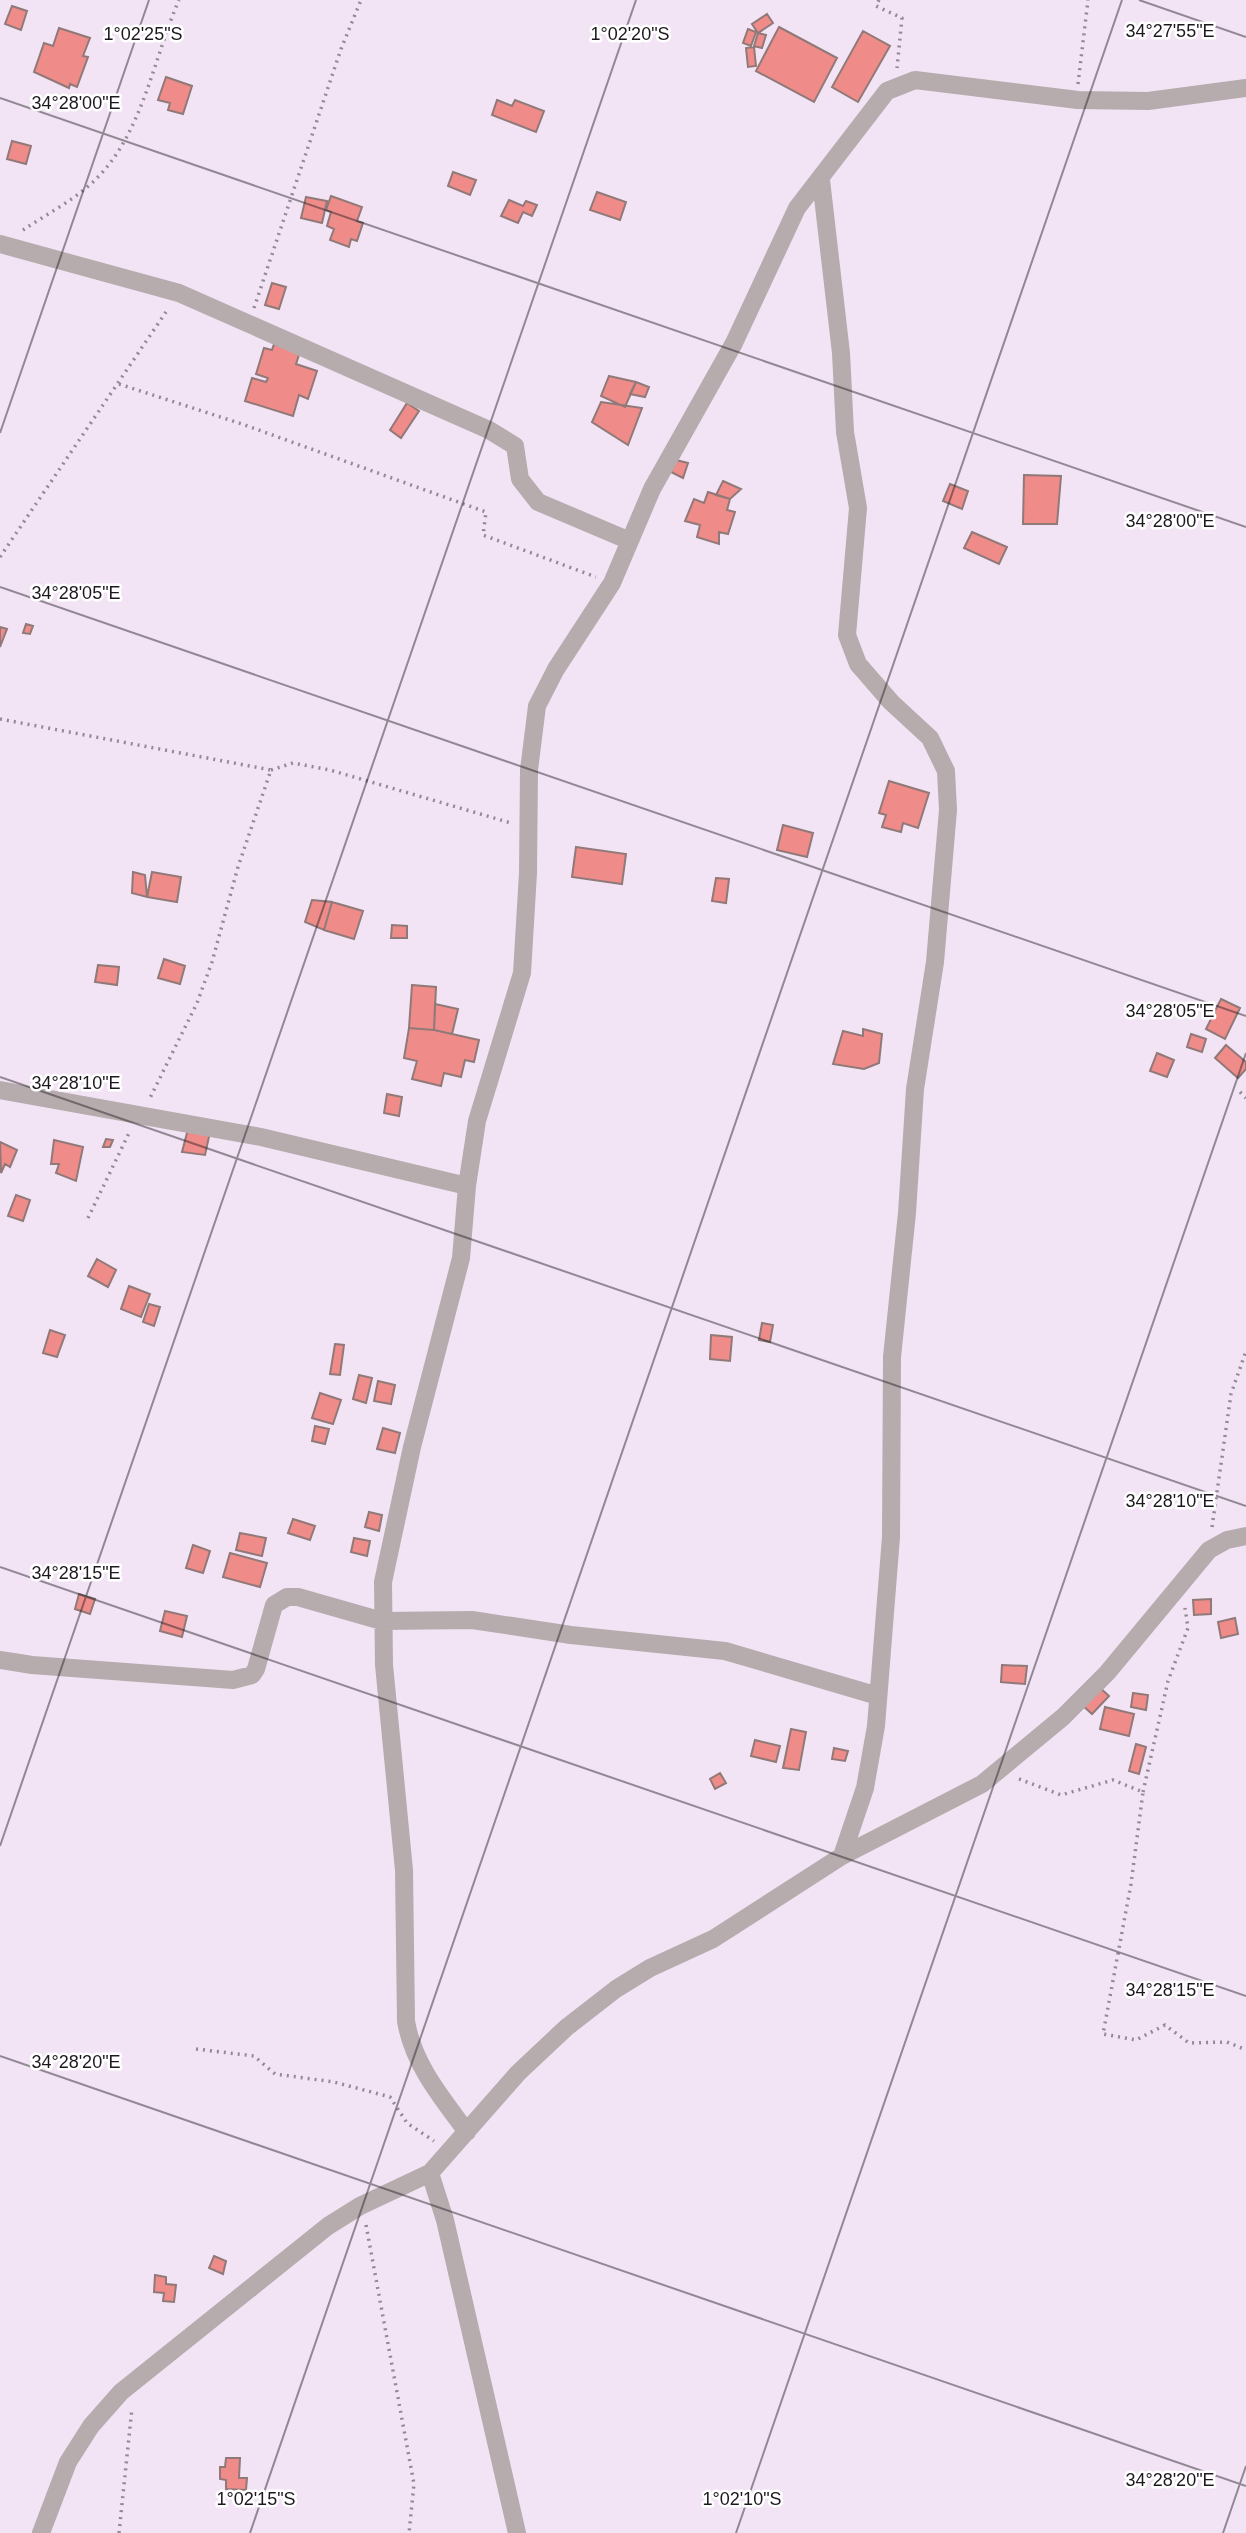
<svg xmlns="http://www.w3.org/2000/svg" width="1246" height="2533" font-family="Helvetica,sans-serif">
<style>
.building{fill:#ef8c89;stroke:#907978;stroke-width:2}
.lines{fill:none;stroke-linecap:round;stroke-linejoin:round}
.path{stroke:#928995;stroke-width:3.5;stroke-dasharray:2 5;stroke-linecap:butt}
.street{stroke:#b6abad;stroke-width:18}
.ticks{fill:none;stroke:#1d181e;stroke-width:2;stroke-opacity:0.45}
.ticks-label{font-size:18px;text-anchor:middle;fill:#1d181e;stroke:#fff;stroke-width:5;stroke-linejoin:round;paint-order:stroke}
</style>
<rect width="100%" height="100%" fill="#f2e4f5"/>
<path class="building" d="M 12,6 L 27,11 L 21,30 L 5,24 Z
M 767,14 L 773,23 L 758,33 L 752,24 Z
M 779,27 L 837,58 L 814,102 L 756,71 Z
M 59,28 L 90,38 L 83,56 L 88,57 L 77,87 L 70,84 L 69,88 L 34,72 L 44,43 L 53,46 Z
M 748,29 L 756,32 L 751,46 L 743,43 Z
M 863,31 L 890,46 L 858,102 L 832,87 Z
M 758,33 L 766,35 L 762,48 L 754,46 Z
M 754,47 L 756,66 L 748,67 L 746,48 Z
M 166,77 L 192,86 L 183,114 L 168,110 L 170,103 L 158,100 Z
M 497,100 L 512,106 L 515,100 L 544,111 L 536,132 L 492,115 Z
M 12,141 L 31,146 L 26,164 L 7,159 Z
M 453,172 L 476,180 L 470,195 L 448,186 Z
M 597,192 L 626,202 L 620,220 L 590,210 Z
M 331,196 L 362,207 L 357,221 L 363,223 L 357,241 L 351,239 L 349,247 L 330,240 L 334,229 L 327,226 L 331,212 L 326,210 Z
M 306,197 L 327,201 L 322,223 L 301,218 Z
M 509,200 L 523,206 L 526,201 L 537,205 L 532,216 L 523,212 L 518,223 L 501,216 Z
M 272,283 L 286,287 L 279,309 L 265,305 Z
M 274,344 L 300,352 L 296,364 L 317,371 L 308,399 L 299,395 L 293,416 L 245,401 L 252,378 L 266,382 L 268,378 L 256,374 L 264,348 L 272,350 Z
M 609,376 L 636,382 L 625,407 L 601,396 Z
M 636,382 L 649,387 L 645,397 L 630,394 Z
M 601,402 L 642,408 L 628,445 L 592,422 Z
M 407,403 L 419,411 L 401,438 L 390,430 Z
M 676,460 L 688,463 L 683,478 L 671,472 Z
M 1024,475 L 1061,476 L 1057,524 L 1023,524 Z
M 723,481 L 741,489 L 730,499 L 716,495 Z
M 950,484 L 968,491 L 962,509 L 943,501 Z
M 708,492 L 730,499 L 727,510 L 735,512 L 728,534 L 719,532 L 719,544 L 697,537 L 700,525 L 685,521 L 694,499 L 704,503 Z
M 972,532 L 1007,547 L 999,564 L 964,548 Z
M 26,624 L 33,626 L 30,634 L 23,633 Z
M 0,627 L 7,629 L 0,647 Z
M 889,781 L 929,793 L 918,828 L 903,823 L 901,832 L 882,827 L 886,815 L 879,813 Z
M 783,825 L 813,833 L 807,857 L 777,850 Z
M 576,847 L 626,854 L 622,884 L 572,877 Z
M 133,872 L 145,875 L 147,897 L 132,893 Z
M 152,872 L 181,877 L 177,902 L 147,897 Z
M 716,878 L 729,879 L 726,903 L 712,901 Z
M 312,900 L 332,902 L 324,930 L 305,922 Z
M 332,902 L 363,911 L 354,939 L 324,930 Z
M 392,925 L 407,926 L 407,938 L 391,938 Z
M 164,959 L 185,966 L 180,984 L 158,978 Z
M 98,965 L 119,967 L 117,985 L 95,982 Z
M 412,985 L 436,987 L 434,1030 L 409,1028 Z
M 1221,999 L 1240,1008 L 1225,1039 L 1206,1029 Z
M 435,1004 L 458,1009 L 452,1034 L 434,1030 Z
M 409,1028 L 434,1030 L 479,1040 L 474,1062 L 465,1060 L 461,1077 L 444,1073 L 441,1086 L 412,1079 L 417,1061 L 404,1058 Z
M 863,1029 L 882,1034 L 879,1063 L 864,1069 L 833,1064 L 843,1031 L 863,1036 Z
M 1191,1034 L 1206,1039 L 1202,1052 L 1187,1047 Z
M 1226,1045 L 1246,1062 L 1246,1069 L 1238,1078 L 1215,1058 Z
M 1157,1053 L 1174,1060 L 1167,1077 L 1150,1071 Z
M 387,1094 L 402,1097 L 399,1116 L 384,1113 Z
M 188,1129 L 210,1132 L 205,1155 L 182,1152 Z
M 106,1139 L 113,1140 L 110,1147 L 103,1147 Z
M 54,1140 L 83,1147 L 76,1181 L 56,1173 L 59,1164 L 51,1164 Z
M 0,1142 L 17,1150 L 10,1167 L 5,1164 L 1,1173 Z
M 16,1195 L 30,1200 L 23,1221 L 8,1216 Z
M 97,1259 L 116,1270 L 108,1287 L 88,1276 Z
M 129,1286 L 150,1294 L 141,1317 L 121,1309 Z
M 149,1304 L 160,1307 L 154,1326 L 143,1322 Z
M 762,1323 L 773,1325 L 770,1342 L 759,1340 Z
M 50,1330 L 65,1335 L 57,1357 L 43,1353 Z
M 711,1335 L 732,1337 L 730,1361 L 710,1359 Z
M 335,1344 L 344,1345 L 340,1375 L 330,1374 Z
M 359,1375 L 372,1378 L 366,1403 L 353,1399 Z
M 378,1381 L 395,1385 L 391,1404 L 374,1401 Z
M 320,1393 L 341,1400 L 333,1424 L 312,1418 Z
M 315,1426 L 329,1429 L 325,1444 L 312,1441 Z
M 383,1428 L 400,1433 L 395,1453 L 377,1449 Z
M 369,1512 L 382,1515 L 379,1531 L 365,1527 Z
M 293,1519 L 315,1526 L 310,1540 L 288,1533 Z
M 240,1533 L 266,1538 L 262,1556 L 236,1550 Z
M 354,1538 L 370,1541 L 367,1556 L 351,1552 Z
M 193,1545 L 210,1551 L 203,1573 L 186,1568 Z
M 230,1553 L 267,1563 L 260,1587 L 223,1577 Z
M 79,1594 L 95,1599 L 90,1614 L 75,1609 Z
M 1211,1599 L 1211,1614 L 1194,1615 L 1193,1600 Z
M 165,1611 L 187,1616 L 182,1637 L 160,1631 Z
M 1235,1618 L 1238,1634 L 1221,1638 L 1218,1622 Z
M 1002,1665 L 1027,1666 L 1025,1684 L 1001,1682 Z
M 1098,1686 L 1109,1696 L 1092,1714 L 1081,1704 Z
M 1133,1693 L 1148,1695 L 1146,1710 L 1131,1707 Z
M 1105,1707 L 1134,1714 L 1129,1736 L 1100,1729 Z
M 791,1729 L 806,1732 L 799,1770 L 783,1768 Z
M 755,1740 L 780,1746 L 776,1762 L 751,1756 Z
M 1136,1744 L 1146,1747 L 1139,1774 L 1129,1771 Z
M 834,1748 L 848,1751 L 845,1761 L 832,1759 Z
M 720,1773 L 726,1783 L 715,1789 L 710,1779 Z
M 214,2256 L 226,2261 L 223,2274 L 209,2268 Z
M 155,2275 L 166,2277 L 166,2284 L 176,2285 L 174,2302 L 163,2301 L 164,2293 L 154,2292 Z
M 226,2458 L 240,2458 L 239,2478 L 247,2478 L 246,2490 L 226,2489 L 226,2480 L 220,2479 L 220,2467 L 225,2467 Z"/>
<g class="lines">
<path class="path" d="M 879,0 L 876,6 L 902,18 L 897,68
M 1078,84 L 1088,0
M 23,230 C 47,214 78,198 98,177 C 143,131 154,57 179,0
M 254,308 L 341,49 L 361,0
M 119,384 L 242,424 L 486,512 L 483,535 L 596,577
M 0,557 L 168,309
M 0,719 L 271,770 L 238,867 L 212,962 L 197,1003 L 150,1098
M 271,770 L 293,763 L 330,770 L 511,823
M 1240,1092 L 1246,1098
M 88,1218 L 130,1131
M 1212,1527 L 1231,1394 L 1246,1351
M 1019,1779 L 1061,1795 L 1113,1780 L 1143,1792 L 1131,1884 L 1103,2034 L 1136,2040 L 1165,2025 L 1189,2043 L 1227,2042 L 1246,2050
M 1143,1792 L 1168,1681 L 1188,1628 L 1185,1608
M 196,2049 L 254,2056 L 275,2074 L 334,2082 L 390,2097 L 407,2123 L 434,2141
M 366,2225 L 414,2484 L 409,2533
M 119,2533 L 132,2408"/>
<path class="street" d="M 821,180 L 841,353 L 845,432 L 858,508 L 847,635 L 858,664 L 891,702 L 930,738 L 946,771 L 948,810 L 935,962 L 915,1089 L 907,1213 L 892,1357 L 891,1537 L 876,1726 L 865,1788 L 842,1856
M 0,244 L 179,293 L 489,430 L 515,446 L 520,479 L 538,502 L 630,541
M 0,1090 L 261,1137 L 467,1186
M 0,1660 L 32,1665 L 233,1680 L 252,1675 L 256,1669 L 274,1605 L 287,1597 L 298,1597 L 382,1621 L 472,1620 L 571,1635 L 725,1651 L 878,1696
M 467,2132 C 442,2098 413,2064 406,2021 L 404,1870 L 384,1665 L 383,1582 L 412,1447 L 461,1258 L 467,1186 L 477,1121 L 522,973 L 528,873 L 529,770 L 537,706 L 556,669 L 612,583 L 652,489 L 734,343 L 797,208 L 887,91 L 915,80 L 1078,100 L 1148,101 L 1246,88
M 430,2173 L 445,2220 L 517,2533
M 41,2533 L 68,2462 L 91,2426 L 121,2392 L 328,2226 L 360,2206 L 430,2173 L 518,2073 L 567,2027 L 616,1989 L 650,1968 L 713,1939 L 842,1856 L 982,1784 L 1063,1717 L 1107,1673 L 1209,1550 L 1227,1540 L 1246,1536"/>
</g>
<path class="ticks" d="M 1139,0 L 1246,37M 0,98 L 1246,527M 0,433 L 149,0M 0,587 L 1246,1016M 0,1077 L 1246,1506M 0,1567 L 1246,1996M 0,1846 L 636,0M 0,2056 L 1246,2486M 250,2533 L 1122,0M 736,2533 L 1246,1053M 1223,2533 L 1246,2466"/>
<g class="ticks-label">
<text x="1170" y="37">34°27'55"E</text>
<text x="143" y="40">1°02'25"S</text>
<text x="630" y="40">1°02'20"S</text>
<text x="76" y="109">34°28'00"E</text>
<text x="1170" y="527">34°28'00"E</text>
<text x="76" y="599">34°28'05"E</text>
<text x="1170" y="1017">34°28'05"E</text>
<text x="76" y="1089">34°28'10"E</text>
<text x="1170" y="1507">34°28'10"E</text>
<text x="76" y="1579">34°28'15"E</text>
<text x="1170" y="1996">34°28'15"E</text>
<text x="76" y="2068">34°28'20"E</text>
<text x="1170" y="2486">34°28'20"E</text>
<text x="256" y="2505">1°02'15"S</text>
<text x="742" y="2505">1°02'10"S</text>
</g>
</svg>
